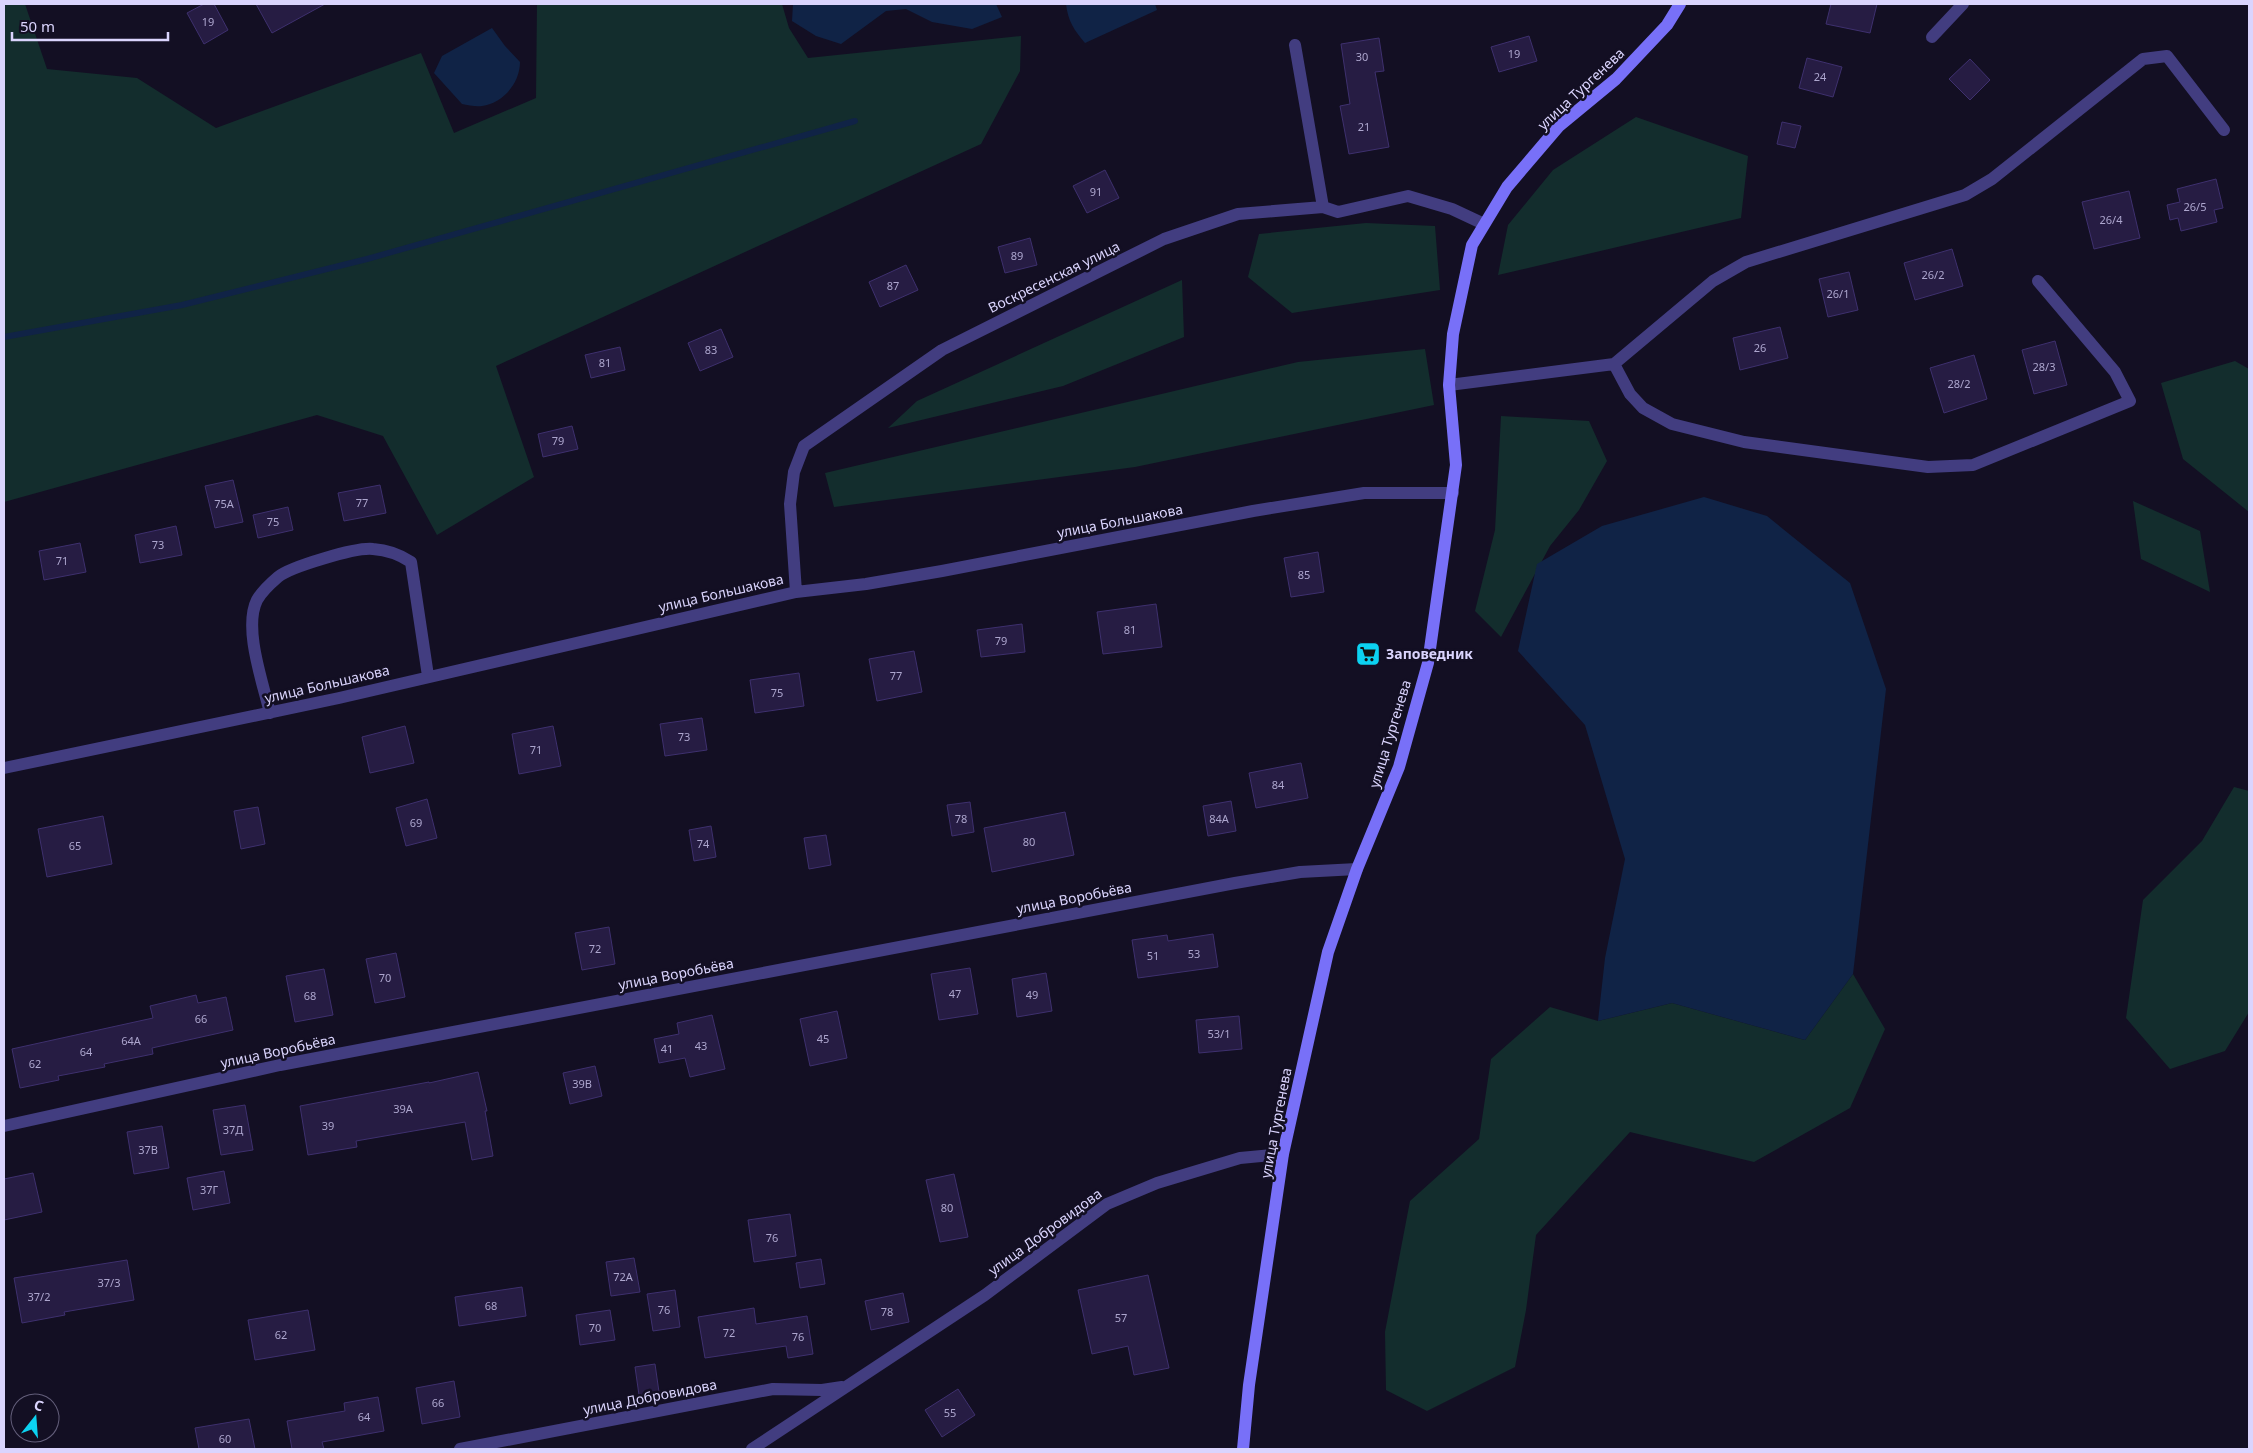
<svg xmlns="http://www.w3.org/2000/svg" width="2253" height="1453" font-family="'Noto Sans',sans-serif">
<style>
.green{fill:#132d2d}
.water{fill:#102346}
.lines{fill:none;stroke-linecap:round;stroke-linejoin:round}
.stream{stroke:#102346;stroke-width:6}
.building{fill:#261c43;stroke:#3e306e}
.street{stroke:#423d80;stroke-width:12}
.secondary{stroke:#7870f8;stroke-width:12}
.labels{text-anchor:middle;stroke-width:5;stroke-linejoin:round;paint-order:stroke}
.number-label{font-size:11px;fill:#ada6ce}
.street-label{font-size:14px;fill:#dad4fd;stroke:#130f23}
.poi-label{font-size:14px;font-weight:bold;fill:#dad4fd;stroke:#130f23;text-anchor:start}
</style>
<rect width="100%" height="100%" fill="#130f23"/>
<path class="green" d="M 7,4 L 25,4 L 47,69 L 137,78 L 216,128 L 421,53 L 454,133 L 536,98 L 537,4 L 782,4 L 789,28 L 808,58 L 1021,36 L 1020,71 L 981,144 L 496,366 L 534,477 L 437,535 L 383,436 L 317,415 L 4,502 L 4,6 Z
M 1636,117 L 1748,156 L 1741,218 L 1498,275 L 1508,225 L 1553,170 Z
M 1366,223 L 1435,226 L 1440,290 L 1292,313 L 1248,277 L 1259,234 Z
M 1182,280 L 1184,337 L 1063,386 L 888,428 L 917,401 Z
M 1425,349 L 1434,405 L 1135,467 L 834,507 L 825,473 L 1298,362 Z
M 2235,361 L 2249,369 L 2249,512 L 2183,459 L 2161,383 Z
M 1501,416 L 1589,421 L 1607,461 L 1579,510 L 1550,546 L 1501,637 L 1475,611 L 1495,530 Z
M 2133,501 L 2200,531 L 2210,592 L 2141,559 Z
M 2234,787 L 2249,791 L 2249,1012 L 2225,1051 L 2170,1069 L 2126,1018 L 2143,900 L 2202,841 Z
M 1853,974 L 1885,1029 L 1850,1108 L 1754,1162 L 1630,1132 L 1536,1235 L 1526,1310 L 1515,1367 L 1427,1411 L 1386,1390 L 1385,1332 L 1410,1201 L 1479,1139 L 1491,1059 L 1550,1007 L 1598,1021 L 1672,1003 L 1805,1040 Z"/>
<path class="water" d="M 793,4 L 996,4 L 1002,17 L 972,29 L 932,22 L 906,9 L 886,11 L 841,44 L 816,36 L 792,21 Z
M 1066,4 L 1155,4 L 1157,10 L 1085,43 C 1074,30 1068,21 1066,4 Z
M 492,28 L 505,46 L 520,62 C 520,83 503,103 482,106 C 476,107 468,105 462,104 L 434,73 L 442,56 Z
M 1704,497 L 1767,516 L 1850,583 L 1886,689 L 1853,974 L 1805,1040 L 1672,1003 L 1598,1021 L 1605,958 L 1625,859 L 1585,725 L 1518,651 L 1537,564 L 1602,526 Z"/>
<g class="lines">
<path class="stream" d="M 4,337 L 182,305 L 367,259 L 855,121"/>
</g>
<path class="building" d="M 204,4 L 214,4 L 228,30 L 204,44 L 187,13 Z
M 256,4 L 325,4 L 272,33 Z
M 1831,4 L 1877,4 L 1870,33 L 1826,24 Z
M 1529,36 L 1537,61 L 1499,72 L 1491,47 Z
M 1379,38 L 1384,71 L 1375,72 L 1389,147 L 1349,154 L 1340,106 L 1350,104 L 1341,44 Z
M 1807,58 L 1842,67 L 1833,97 L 1799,88 Z
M 1970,59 L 1990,80 L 1970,100 L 1949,79 Z
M 1782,122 L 1801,126 L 1795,148 L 1777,144 Z
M 1105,170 L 1119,198 L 1087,213 L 1073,186 Z
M 2216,179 L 2223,208 L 2214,210 L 2217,222 L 2181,231 L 2178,218 L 2170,220 L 2167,205 L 2180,202 L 2177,189 Z
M 2129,191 L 2140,238 L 2094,249 L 2082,202 Z
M 1030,238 L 1037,265 L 1005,273 L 998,247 Z
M 1952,249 L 1963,286 L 1915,300 L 1904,263 Z
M 906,265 L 918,290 L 880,307 L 869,282 Z
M 1849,272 L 1858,310 L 1828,317 L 1819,279 Z
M 1780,327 L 1788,358 L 1740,370 L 1733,338 Z
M 721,329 L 733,357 L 700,371 L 688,343 Z
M 2055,341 L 2067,385 L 2034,394 L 2022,350 Z
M 620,347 L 625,370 L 591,378 L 585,355 Z
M 1974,355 L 1987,399 L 1944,413 L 1930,368 Z
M 572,426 L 578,449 L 543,457 L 538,434 Z
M 233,480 L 243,522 L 215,528 L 205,486 Z
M 380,485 L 386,513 L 344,521 L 338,493 Z
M 288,507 L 293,530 L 258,538 L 253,515 Z
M 176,526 L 182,555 L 140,563 L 135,535 Z
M 80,543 L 86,572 L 44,580 L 39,551 Z
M 1318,552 L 1324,592 L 1291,597 L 1284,558 Z
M 1156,604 L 1162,647 L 1103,654 L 1097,612 Z
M 1022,624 L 1025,652 L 981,657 L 977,630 Z
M 914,651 L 922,692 L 877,701 L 869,659 Z
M 799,673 L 804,706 L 755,713 L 750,680 Z
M 702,718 L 707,750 L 665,756 L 660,724 Z
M 405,726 L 414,763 L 370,773 L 362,737 Z
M 553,726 L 561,766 L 519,774 L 512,734 Z
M 1301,763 L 1308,798 L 1256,808 L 1249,773 Z
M 427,799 L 437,838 L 406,846 L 396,808 Z
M 1231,801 L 1236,831 L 1208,836 L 1203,806 Z
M 970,802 L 974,832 L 952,836 L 947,805 Z
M 258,807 L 265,844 L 241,849 L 234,811 Z
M 1065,812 L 1074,855 L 992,872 L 984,828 Z
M 103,816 L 112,864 L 47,877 L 38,829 Z
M 711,826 L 716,857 L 694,861 L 689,830 Z
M 826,835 L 831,865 L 809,869 L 804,838 Z
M 609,927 L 615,964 L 582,970 L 575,933 Z
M 1213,934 L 1218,967 L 1138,978 L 1132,940 L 1167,935 L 1168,941 Z
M 396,953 L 405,997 L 375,1003 L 366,959 Z
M 970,968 L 978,1014 L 939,1020 L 931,974 Z
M 324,969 L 333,1015 L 295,1022 L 286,976 Z
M 1046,973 L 1052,1011 L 1017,1017 L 1012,979 Z
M 196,995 L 198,1003 L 226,997 L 233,1030 L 152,1048 L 153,1054 L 104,1064 L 105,1067 L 58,1076 L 59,1080 L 20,1088 L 12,1049 L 153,1018 L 150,1006 Z
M 837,1011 L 847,1058 L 810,1066 L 800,1019 Z
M 712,1015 L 725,1069 L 690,1077 L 685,1058 L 659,1063 L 654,1039 L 679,1034 L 677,1023 Z
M 1239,1016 L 1242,1049 L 1199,1053 L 1196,1020 Z
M 595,1066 L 602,1096 L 570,1104 L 563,1073 Z
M 478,1072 L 487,1111 L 485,1111 L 493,1156 L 472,1160 L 465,1122 L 356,1141 L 357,1147 L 308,1155 L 300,1106 L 429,1082 L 429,1083 Z
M 245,1105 L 253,1150 L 221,1155 L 213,1110 Z
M 162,1126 L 169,1168 L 134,1174 L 127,1132 Z
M 224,1171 L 230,1203 L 193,1210 L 187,1178 Z
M 33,1173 L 42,1212 L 4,1220 L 4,1179 Z
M 954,1174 L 968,1237 L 940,1242 L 926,1180 Z
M 790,1214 L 796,1256 L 754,1262 L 748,1220 Z
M 634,1258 L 640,1292 L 611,1296 L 606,1262 Z
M 821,1259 L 825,1284 L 800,1288 L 796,1263 Z
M 127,1260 L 134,1300 L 64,1312 L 65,1315 L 22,1323 L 14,1278 Z
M 1148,1275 L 1169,1368 L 1134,1375 L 1128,1346 L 1092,1354 L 1078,1290 Z
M 522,1287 L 526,1316 L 459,1326 L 455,1297 Z
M 675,1290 L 680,1327 L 653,1331 L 647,1294 Z
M 903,1293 L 909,1322 L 871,1330 L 865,1301 Z
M 754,1308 L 756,1324 L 807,1316 L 813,1354 L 788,1358 L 786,1346 L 705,1358 L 698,1317 Z
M 308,1310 L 315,1350 L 255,1360 L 248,1320 Z
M 610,1310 L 615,1340 L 580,1345 L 576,1315 Z
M 655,1364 L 659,1392 L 639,1395 L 635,1367 Z
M 454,1381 L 460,1417 L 422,1424 L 416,1388 Z
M 958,1389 L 975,1415 L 942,1437 L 925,1410 Z
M 378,1397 L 384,1431 L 322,1442 L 324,1449 L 292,1449 L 287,1421 L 345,1411 L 344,1403 Z
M 249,1419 L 255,1449 L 199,1449 L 195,1428 Z"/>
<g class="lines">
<path class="street" d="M 1932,37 L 1963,4
M 1295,45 L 1323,207
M 1614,364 L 1630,394 L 1643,408 L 1672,424 L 1744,442 L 1928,467 L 1973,465 L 2130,401 L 2115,372 L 2038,281
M 1449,385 L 1614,364 L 1713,281 L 1746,262 L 1965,195 L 1992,179 L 2143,59 L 2167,56 L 2224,130
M 796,592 L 790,504 L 794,472 L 804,446 L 942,350 L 1164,239 L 1238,214 L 1323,207 L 1338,212 L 1408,196 L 1452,209 L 1484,224
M 270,713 C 263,683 243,628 257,600 C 261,593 271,583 278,577 C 290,567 356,547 373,549 C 388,550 399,554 411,562 L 428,676
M 4,768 L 339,698 L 796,592 L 866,584 L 942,571 L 1253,511 L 1364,493 L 1453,493
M 4,1126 L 280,1065 L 1235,883 L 1300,872 L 1357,869
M 460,1449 L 773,1389 L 822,1390 L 842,1387
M 752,1449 L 985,1295 L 1107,1204 L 1157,1183 L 1240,1158 L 1283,1154"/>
<path class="secondary" d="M 1243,1449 L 1249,1385 L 1283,1154 L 1328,952 L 1357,869 L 1399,767 L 1428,663 L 1456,465 L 1449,385 L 1453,334 L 1472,245 L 1507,187 L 1559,126 L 1616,79 L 1667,25 L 1680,4"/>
</g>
<defs>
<symbol id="supermarket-square" viewBox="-11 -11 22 22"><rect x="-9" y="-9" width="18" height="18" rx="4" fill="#0cd2f1" stroke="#130f23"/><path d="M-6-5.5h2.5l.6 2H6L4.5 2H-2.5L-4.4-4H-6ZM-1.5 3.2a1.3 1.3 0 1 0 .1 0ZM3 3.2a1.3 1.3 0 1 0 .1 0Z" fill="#111"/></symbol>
</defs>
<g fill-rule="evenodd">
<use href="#supermarket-square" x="1354" y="640" width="28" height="28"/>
</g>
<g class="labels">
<g class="number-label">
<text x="208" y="26">19</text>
<text x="1514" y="58">19</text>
<text x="1362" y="61">30</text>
<text x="1820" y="81">24</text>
<text x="1364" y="131">21</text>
<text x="1096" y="196">91</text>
<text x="2195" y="211">26/5</text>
<text x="2111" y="224">26/4</text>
<text x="1017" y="260">89</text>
<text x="1933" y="279">26/2</text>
<text x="893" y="290">87</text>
<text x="1838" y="298">26/1</text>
<text x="1760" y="352">26</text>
<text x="711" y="354">83</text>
<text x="605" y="367">81</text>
<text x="2044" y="371">28/3</text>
<text x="1959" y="388">28/2</text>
<text x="558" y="445">79</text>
<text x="362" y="507">77</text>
<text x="224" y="508">75А</text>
<text x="273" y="526">75</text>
<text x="158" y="549">73</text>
<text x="62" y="565">71</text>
<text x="1304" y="579">85</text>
<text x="1130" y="634">81</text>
<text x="1001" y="645">79</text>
<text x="896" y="680">77</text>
<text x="777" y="697">75</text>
<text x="684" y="741">73</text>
<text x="536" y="754">71</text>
<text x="1278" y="789">84</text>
<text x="961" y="823">78</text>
<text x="1219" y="823">84А</text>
<text x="416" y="827">69</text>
<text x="1029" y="846">80</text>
<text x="703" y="848">74</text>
<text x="75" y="850">65</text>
<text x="595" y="953">72</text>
<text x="1194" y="958">53</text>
<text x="1153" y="960">51</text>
<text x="385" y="982">70</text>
<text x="955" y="998">47</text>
<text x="1032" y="999">49</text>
<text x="310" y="1000">68</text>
<text x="201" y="1023">66</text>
<text x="1219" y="1038">53/1</text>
<text x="823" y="1043">45</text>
<text x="131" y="1045">64А</text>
<text x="701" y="1050">43</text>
<text x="667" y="1053">41</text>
<text x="86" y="1056">64</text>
<text x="35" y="1068">62</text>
<text x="582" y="1088">39В</text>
<text x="403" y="1113">39А</text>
<text x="328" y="1130">39</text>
<text x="233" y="1134">37Д</text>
<text x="148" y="1154">37В</text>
<text x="209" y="1194">37Г</text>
<text x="947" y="1212">80</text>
<text x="772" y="1242">76</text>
<text x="623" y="1281">72А</text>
<text x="109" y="1287">37/3</text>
<text x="39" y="1301">37/2</text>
<text x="491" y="1310">68</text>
<text x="664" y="1314">76</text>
<text x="887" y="1316">78</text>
<text x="1121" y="1322">57</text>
<text x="595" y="1332">70</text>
<text x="729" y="1337">72</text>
<text x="281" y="1339">62</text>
<text x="798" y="1341">76</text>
<text x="438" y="1407">66</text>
<text x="950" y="1417">55</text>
<text x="364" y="1421">64</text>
<text x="225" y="1443">60</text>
</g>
<g class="street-label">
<text transform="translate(1581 89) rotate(-43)" y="5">улица Тургенева</text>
<text transform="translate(1054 277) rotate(-26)" y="5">Воскресенская улица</text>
<text transform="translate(1120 521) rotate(-11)" y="5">улица Большакова</text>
<text transform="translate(721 593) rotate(-13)" y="5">улица Большакова</text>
<text transform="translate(327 684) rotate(-13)" y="5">улица Большакова</text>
<text transform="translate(1390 734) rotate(-73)" y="5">улица Тургенева</text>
<text transform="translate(1074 898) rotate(-11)" y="5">улица Воробьёва</text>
<text transform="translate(676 974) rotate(-11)" y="5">улица Воробьёва</text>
<text transform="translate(278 1051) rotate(-12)" y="5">улица Воробьёва</text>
<text transform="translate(1276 1123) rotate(-79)" y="5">улица Тургенева</text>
<text transform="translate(1045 1232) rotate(-36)" y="5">улица Добровидова</text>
<text transform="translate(650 1397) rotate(-11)" y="5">улица Добровидова</text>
</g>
<g class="poi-label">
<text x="1386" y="659">Заповедник</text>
</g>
</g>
<rect width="2253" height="1453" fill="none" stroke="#dad4fd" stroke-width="10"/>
<g transform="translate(35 1418) rotate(17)"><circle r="24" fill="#130f23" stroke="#635e7a"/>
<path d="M0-4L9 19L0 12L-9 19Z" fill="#0cd2f1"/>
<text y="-8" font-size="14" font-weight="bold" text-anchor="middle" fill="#dad4fd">С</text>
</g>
<path d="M12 32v8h156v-8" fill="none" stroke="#dad4fd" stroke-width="2.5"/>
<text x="20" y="32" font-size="15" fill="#dad4fd" stroke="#130f23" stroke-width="4" paint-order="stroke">50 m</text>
</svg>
